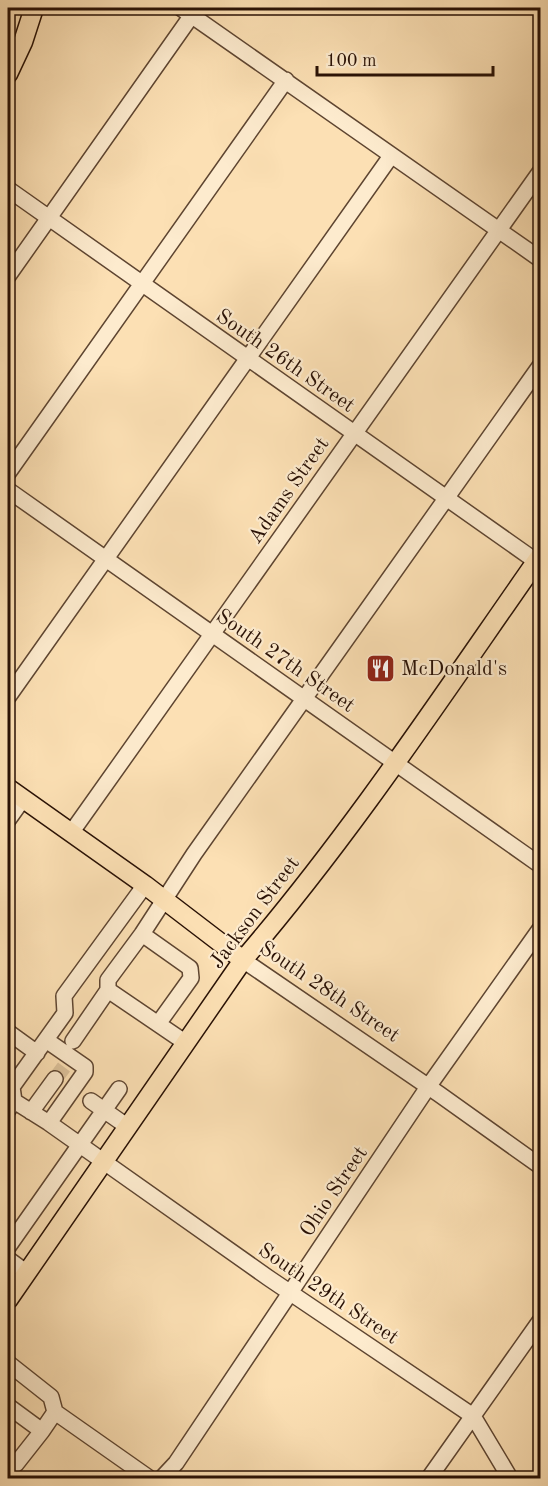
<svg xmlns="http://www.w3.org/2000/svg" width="548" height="1486" font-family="'Old Standard TT',serif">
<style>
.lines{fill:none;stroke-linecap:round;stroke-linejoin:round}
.minor-tunnel{stroke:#dcc19a;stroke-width:15;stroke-dasharray:15 8;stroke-linecap:butt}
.minor-casing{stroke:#5e4531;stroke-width:18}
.major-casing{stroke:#291105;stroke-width:21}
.minor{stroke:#fdebce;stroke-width:15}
.major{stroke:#fce0b4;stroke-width:18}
.labels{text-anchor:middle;stroke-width:4.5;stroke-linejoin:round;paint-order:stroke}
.street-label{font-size:21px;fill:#291105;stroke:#fdebce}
.poi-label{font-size:21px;fill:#291105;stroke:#fdebce;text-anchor:start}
</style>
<rect width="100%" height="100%" fill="#fce0b4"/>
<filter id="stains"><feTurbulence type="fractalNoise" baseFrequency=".00333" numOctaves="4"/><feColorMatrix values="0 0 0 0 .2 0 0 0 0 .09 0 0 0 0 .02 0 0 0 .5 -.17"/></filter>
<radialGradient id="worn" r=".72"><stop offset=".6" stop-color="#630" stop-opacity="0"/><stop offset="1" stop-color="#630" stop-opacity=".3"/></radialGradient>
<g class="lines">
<path class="minor-tunnel" d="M 55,1079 L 67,1063"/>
<defs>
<path id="minor" d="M 181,8 L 540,259
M 8,189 L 540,564
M 8,276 L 192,15
M 8,473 L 286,80
M 8,490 L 540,865
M 8,697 L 391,156
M 8,820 L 23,799
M 71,833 L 540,172
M 142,934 L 190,968 L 191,978 L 158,1024
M 243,960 L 439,1094 L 540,1166
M 108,990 L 186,1043
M 8,1032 L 37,1053
M 46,1040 L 85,1067 L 85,1072 L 49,1123
M 73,1041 L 108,990 L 108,980 L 142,934 L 194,854 L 540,366
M 14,1101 L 12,1087 L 65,1013 L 64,996 L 145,885
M 91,1101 L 128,1127
M 8,1110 L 14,1101 L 49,1123 L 270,1279 L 473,1416 L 510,1478
M 31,1112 L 55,1079
M 8,1247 L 119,1089
M 8,1259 L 27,1273
M 8,1363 L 51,1397 L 55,1412 L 42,1431 L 8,1406
M 55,1412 L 149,1478
M 8,1457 L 16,1464 L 42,1431
M 162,1478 L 176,1463 L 428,1087 L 540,929
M 429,1478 L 540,1321"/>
<path id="major" d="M 8,74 L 23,42 L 34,8
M 8,788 L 145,885 L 243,960
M 8,1300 L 243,960 C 352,833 444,693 540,556"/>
</defs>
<use href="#minor" class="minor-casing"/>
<use href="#major" class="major-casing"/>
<use href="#minor" class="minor"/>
<use href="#major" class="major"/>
</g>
<defs>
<symbol id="restaurant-square" viewBox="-11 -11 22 22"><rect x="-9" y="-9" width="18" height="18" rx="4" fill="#8f2418" stroke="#fdebce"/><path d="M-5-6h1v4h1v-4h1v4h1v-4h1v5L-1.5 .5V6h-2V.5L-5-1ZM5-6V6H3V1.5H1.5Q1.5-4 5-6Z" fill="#fff"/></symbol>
</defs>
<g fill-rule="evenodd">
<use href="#restaurant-square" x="364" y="652" width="33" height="33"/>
</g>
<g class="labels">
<g class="street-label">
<text transform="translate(286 360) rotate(35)" y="7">South 26th Street</text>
<text transform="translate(288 490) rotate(-55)" y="7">Adams Street</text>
<text transform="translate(286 660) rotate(35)" y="7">South 27th Street</text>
<text transform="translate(254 912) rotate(-53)" y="7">Jackson Street</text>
<text transform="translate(330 991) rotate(34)" y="7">South 28th Street</text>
<text transform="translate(333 1191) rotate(-56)" y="7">Ohio Street</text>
<text transform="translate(329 1293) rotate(34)" y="7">South 29th Street</text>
</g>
<g class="poi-label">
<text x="401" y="675">McDonald's</text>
</g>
</g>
<rect width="548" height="1486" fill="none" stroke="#fce0b4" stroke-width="30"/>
<rect x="9" y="9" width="530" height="1468" fill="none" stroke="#291105" stroke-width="3"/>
<rect x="15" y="15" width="518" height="1456" fill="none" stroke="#291105" stroke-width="1.5"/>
<path d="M317 66v9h176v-9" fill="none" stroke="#291105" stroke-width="3"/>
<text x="326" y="66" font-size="18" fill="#291105" stroke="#fdebce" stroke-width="4.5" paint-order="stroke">100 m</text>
<rect width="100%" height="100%" filter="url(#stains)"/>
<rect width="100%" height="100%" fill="url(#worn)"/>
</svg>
